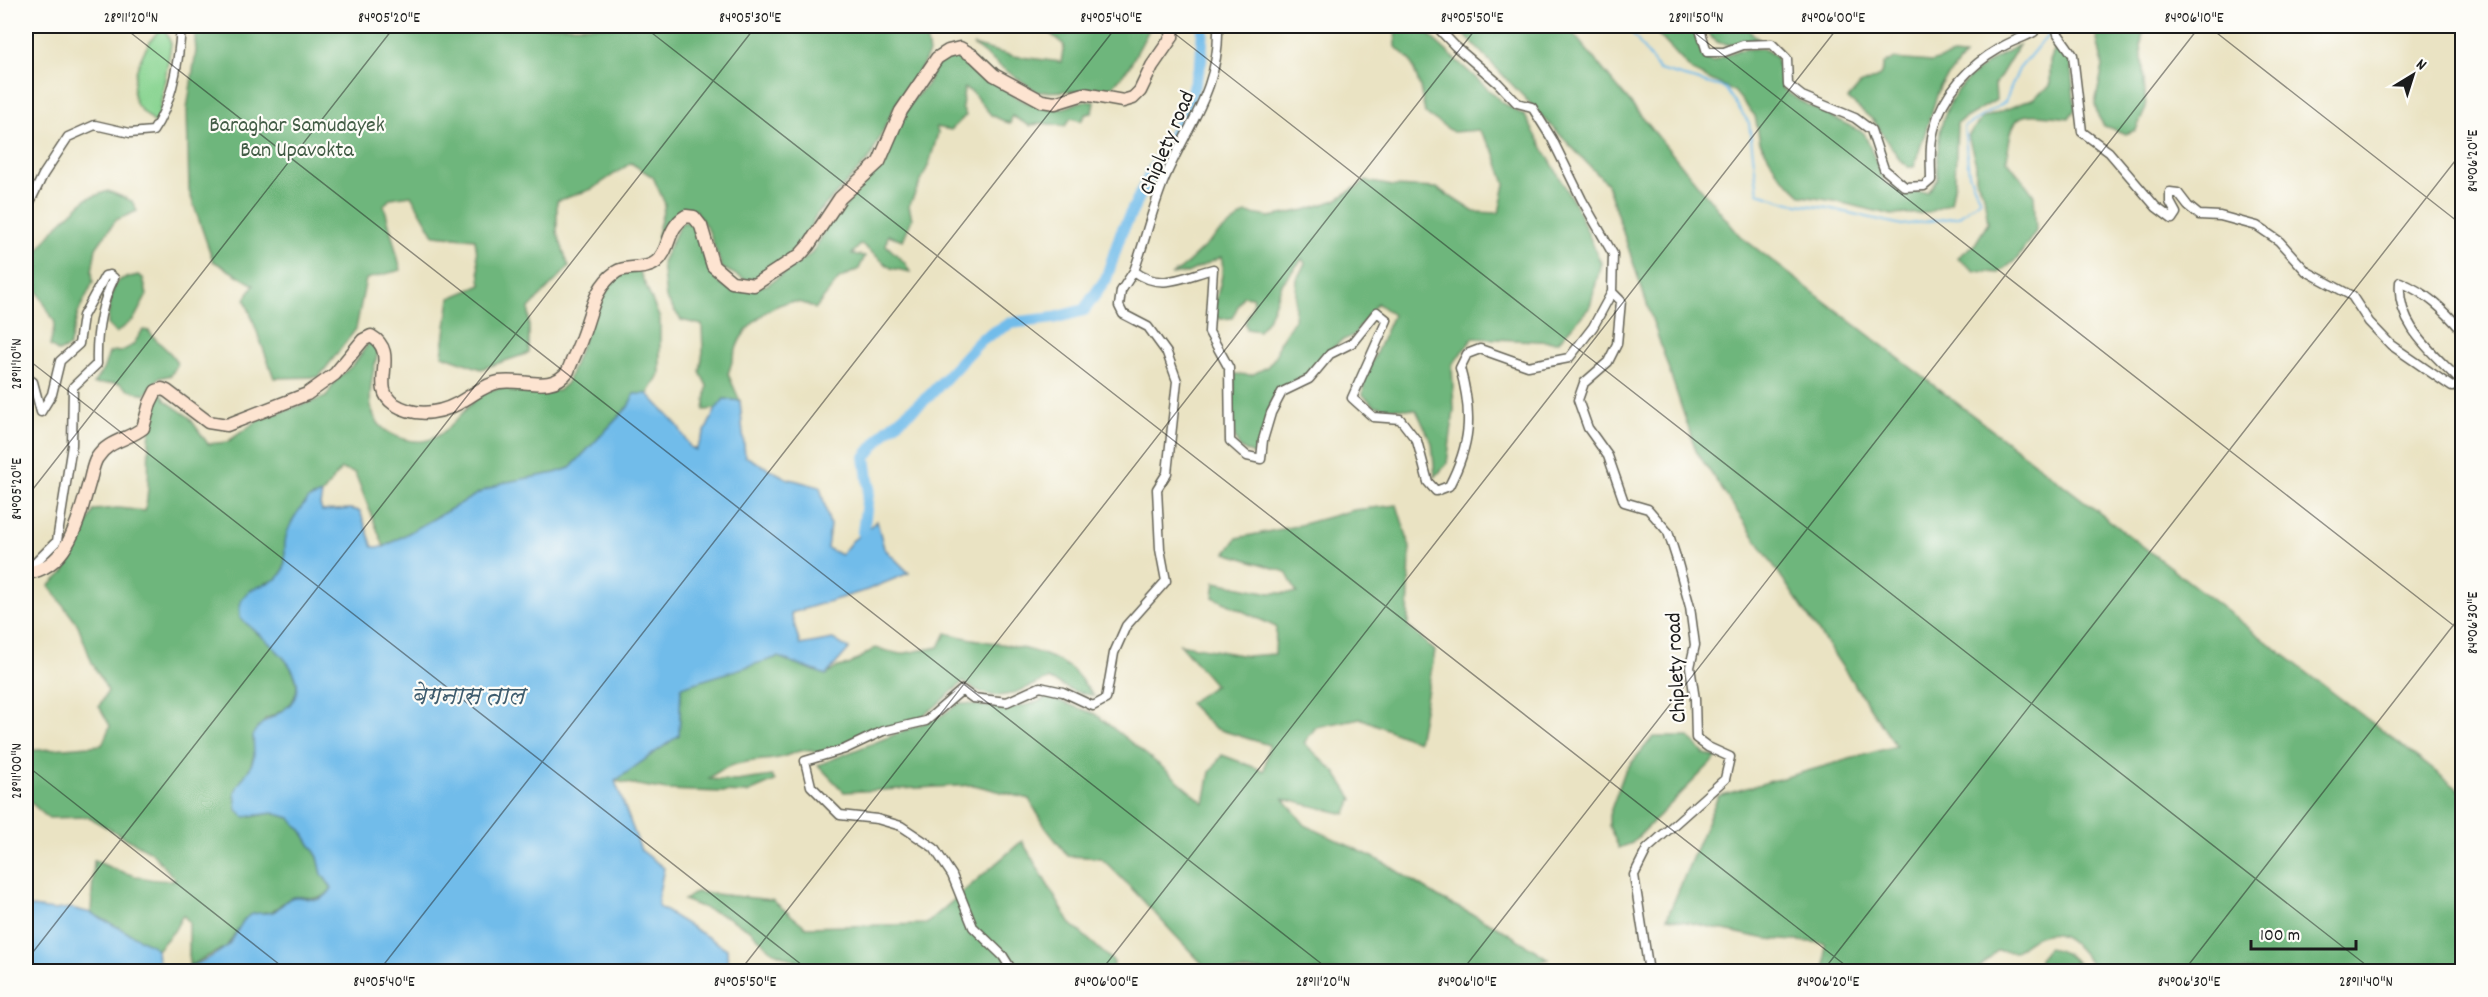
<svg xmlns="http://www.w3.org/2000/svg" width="2488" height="997" font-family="Dekko,'Playpen Sans Deva',sans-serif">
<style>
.green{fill:#88d491;stroke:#527856;stroke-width:1.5}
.forest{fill:#6eb67b;stroke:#45694c;stroke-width:1.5}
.water{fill:#71bcea;stroke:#466c83;stroke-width:1.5}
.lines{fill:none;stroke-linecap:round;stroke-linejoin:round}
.stream{stroke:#71bcea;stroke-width:2}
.river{stroke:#71bcea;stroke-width:12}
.street-casing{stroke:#646256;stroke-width:11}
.secondary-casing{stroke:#646256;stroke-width:15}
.street{stroke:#fff;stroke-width:8}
.secondary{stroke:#fde4d1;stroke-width:12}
.ticks{fill:none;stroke:#1c1c1c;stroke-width:1.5;stroke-opacity:0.45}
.labels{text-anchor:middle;stroke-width:4.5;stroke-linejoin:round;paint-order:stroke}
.park-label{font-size:22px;fill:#425c45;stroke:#fdfcf7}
.street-label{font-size:22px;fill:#1c1c1c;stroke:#fdfcf7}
.water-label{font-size:24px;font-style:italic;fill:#3e5c6e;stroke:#fdfcf7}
.neatline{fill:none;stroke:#1c1c1c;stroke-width:2}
.ticks-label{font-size:15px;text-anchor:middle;fill:#1c1c1c}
</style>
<rect width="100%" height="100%" fill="#fdfcf7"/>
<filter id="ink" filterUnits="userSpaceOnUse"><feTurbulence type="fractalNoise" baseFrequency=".0167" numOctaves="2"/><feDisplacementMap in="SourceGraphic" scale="12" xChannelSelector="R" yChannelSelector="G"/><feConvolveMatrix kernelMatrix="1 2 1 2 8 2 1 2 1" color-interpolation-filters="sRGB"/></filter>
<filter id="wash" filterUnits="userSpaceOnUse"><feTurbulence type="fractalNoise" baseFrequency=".008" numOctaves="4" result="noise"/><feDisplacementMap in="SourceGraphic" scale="24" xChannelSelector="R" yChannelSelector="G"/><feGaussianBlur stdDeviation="1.35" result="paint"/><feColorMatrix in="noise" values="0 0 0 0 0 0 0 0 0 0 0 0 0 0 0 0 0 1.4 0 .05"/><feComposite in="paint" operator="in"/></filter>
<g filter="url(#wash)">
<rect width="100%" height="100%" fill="#eae3c3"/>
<path class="green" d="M 164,27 L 171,44 L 157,125 C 151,119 142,112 137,105 C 125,85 146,38 164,27 Z"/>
<path class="forest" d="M 194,26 L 924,26 L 929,53 L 915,79 L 893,110 L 870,158 L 816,215 L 803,242 L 776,270 L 748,281 L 722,268 L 709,231 L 695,210 L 674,215 L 657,247 L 657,235 L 665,204 L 653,177 L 631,163 L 592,189 L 557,201 L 557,232 L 569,267 L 529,308 L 529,353 L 481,369 L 442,355 L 450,298 L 481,285 L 475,239 L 434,235 L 411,195 L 391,198 L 384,205 L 401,270 L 366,279 L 356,329 L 319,377 L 274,378 L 245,299 L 254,285 L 213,261 L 189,191 L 187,109 L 196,51 Z
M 1041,26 L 1151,26 L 1129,67 L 1110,90 L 1038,92 L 1001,67 L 973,45 L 1013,56 L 1061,62 L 1064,45 Z
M 1398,26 L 1419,26 L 1503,103 L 1525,116 L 1577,208 L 1601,263 L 1590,307 L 1558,342 L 1473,338 L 1452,365 L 1454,410 L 1447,464 L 1435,477 L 1432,443 L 1416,410 L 1375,406 L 1363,395 L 1364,380 L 1393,315 L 1377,303 L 1354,335 L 1341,341 L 1319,360 L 1307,375 L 1293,381 L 1273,397 L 1259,449 L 1256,455 C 1252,453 1246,451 1242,449 C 1227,437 1234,392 1235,374 L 1252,375 L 1267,367 L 1276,356 L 1279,343 L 1294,320 L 1297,279 L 1305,263 L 1302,259 L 1282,284 L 1268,320 L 1259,331 L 1247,329 L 1245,323 L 1254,302 L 1252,297 L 1243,296 L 1232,318 L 1221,319 L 1214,316 C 1214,297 1227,274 1221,257 L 1187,273 L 1171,275 L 1181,269 L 1219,233 L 1246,213 L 1270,217 L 1305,210 L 1336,200 L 1366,181 L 1393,186 L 1437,188 L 1474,212 L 1499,213 L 1505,184 L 1494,151 L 1479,130 L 1453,132 L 1425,113 L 1420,87 L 1411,61 L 1396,47 L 1395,27 Z
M 1456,26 L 1567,26 L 1740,236 L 2462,792 L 2462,971 L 2096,971 C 2071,936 2053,917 2015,952 L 1997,951 L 1975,971 L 1826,971 L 1825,943 L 1766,939 L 1667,918 L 1718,796 L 1896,746 L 1696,451 L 1607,184 Z
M 1650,26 L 1692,26 L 1703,57 L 1712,62 L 1738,50 L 1762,48 L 1776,56 L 1782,88 L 1800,101 L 1864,133 L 1885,183 L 1908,192 L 1928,192 L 1938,179 C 1933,108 1957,76 2019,45 L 1995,85 L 1996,100 L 1957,123 L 1955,182 L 1951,203 L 1927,213 L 1892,215 L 1834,201 L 1802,196 L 1778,173 L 1760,142 L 1755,116 L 1734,91 L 1692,71 Z
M 1703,26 L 1745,26 L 1758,39 C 1731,44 1719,53 1703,26 Z
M 2094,26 L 2144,26 L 2141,44 L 2146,108 L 2136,130 L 2126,134 L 2104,126 L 2098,116 L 2095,104 L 2103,66 Z
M 2055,49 L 2070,58 L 2075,109 L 2069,118 C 2020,113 2012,106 2007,160 L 2034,195 L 2036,231 L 2017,259 L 1999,273 L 1975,271 L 1957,258 L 1975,244 L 1988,223 L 1984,195 L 1976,179 L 1976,164 L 1968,136 L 1981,119 L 2032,99 L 2050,86 L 2050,61 Z
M 955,50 C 983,60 999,91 1026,102 C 1035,105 1054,111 1063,108 C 1078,105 1076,99 1094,102 L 1092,113 L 1086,114 L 1081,121 L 1071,118 L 1065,126 L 1041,123 L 1030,126 L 1012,116 L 1010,124 L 991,115 L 972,92 L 964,88 L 962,108 L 966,115 L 951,130 L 936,127 L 938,133 L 929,164 L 909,206 L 912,219 L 903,240 L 888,235 L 886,245 L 905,263 L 910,272 L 891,268 L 861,244 L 852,254 L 865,256 L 859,269 L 839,279 L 815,309 C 788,290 757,314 741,338 C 735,348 732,363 728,374 L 740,401 L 724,399 L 716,409 L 704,410 L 707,386 L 700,372 L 703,351 L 702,325 L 681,320 L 666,298 L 662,262 L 681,223 L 693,221 L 706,262 L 719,283 L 735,292 L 746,288 L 767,285 L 811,254 L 820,240 L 834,209 L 845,207 C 857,189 868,176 886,164 C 891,142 895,121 910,103 C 922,88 929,89 933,68 Z
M 1953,55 L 1964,56 L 1940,86 L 1914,167 L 1908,167 L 1900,160 L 1874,121 L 1848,99 L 1860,85 L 1880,76 L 1884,64 L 1894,59 L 1931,62 Z
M 108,191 L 132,201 L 137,211 L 116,220 L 96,248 L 92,271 L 93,282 L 78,313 L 69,347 L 59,352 L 50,346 L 55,323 L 34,285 L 37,252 L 58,225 L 86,199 Z
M 639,270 L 660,319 L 660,373 L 648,394 L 634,394 L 628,407 L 570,468 L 555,473 L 502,483 L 479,493 L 384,547 L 355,473 L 341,469 L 322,494 L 310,498 L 294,519 L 283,571 L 276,580 L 265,583 L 255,632 C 273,642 305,674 295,696 C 291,708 276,714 265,719 L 250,768 L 235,792 L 237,810 L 251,817 L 273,813 L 290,818 L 302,831 L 318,857 L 322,874 L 332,888 C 321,905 310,895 294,897 C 286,898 277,909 270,913 L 265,912 L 245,919 L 226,947 L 189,966 L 189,922 L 183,915 L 174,931 L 157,950 L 153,946 L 91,913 L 94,860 C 118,872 150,883 176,880 L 151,852 L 88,817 L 48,818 L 27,799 L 26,805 L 26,751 L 102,745 L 110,726 L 99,706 L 108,691 L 92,663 L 78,625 L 49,586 L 65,571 L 94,510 L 118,508 L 145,511 C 152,481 145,449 152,418 C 153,409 158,400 161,392 L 166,401 L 189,417 L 208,444 L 227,442 L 260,419 L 326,397 L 336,380 L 355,363 L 371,339 L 378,352 C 369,388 359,426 404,439 C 418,443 429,442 442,433 C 457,423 473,396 490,390 C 512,383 535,391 558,391 L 567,383 L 603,288 L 622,272 Z
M 138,275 L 143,278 L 147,295 L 134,319 L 116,333 L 108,325 C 108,315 110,285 120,280 C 125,277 133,277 138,275 Z
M 143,330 L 149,331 C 156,343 175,353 177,365 L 171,375 L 159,378 L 145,395 L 129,390 L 119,383 L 93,384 L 103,370 L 109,353 L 114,351 L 120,352 C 139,343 132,344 143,330 Z
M 1397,505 L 1410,547 L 1408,626 L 1435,651 L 1418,742 L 1360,718 L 1316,727 L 1304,743 L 1335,772 L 1353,799 L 1345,814 L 1284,799 L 1305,825 L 1383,862 L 1441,899 L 1498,927 L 1549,959 L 1506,972 L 1462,966 L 1463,971 L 1210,971 C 1172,935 1140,894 1101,858 L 1068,856 L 1046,828 L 1029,799 L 974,785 L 844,792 L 818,765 L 939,717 L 960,703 C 990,707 1020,713 1048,697 L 1095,714 L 1167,771 L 1204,803 L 1210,772 L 1222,755 L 1264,771 L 1269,745 L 1214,728 L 1189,703 L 1215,685 L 1180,644 L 1247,656 L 1275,654 L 1276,627 L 1213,597 L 1215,582 L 1270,593 L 1297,593 L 1286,572 L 1226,553 L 1237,538 L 1296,526 L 1354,510 Z
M 946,633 C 987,645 1034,643 1070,668 C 1079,675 1086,687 1094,696 L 1074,691 L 1048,679 C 1012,693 998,707 963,682 L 936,706 L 917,720 L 819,753 C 795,746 795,756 774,759 C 747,762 730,761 708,779 L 736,781 L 772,776 L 775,781 L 747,793 L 667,790 L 615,781 L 679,735 L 681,687 L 778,657 L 826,675 L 838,667 L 849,665 L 875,648 L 900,654 L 939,647 Z
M 1653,737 L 1689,737 L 1704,754 L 1717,757 L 1632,843 L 1619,848 L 1609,826 L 1609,815 L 1625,771 Z
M 1022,841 L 1070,923 L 1114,962 L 1113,971 L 800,971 L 803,964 L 772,951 L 750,930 L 727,917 L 684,900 L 696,892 L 772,900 L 806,927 L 926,924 Z
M 2048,948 C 2061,950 2078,957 2079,971 L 2039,971 L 2040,958 Z"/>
<path class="water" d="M 634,394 L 648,394 L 678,426 L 690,447 L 696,450 L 716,409 L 724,399 L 740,401 L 745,456 L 786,478 L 820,487 L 830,525 L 827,548 L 841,555 L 852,541 L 877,521 L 884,548 L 909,573 L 867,590 L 791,613 L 800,645 L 833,639 L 849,649 L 826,675 L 778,657 L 681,687 L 679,735 L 615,781 L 641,850 L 664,868 L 658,897 L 659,907 L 727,949 L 728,971 L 26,971 L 26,909 L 32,907 L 54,910 L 71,908 L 91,913 L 153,946 L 157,950 L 158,961 L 172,971 C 187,970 214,957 226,947 C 235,940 238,925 247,917 C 256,910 264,915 273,912 C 280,909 284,901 291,898 C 305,892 318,911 332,888 L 322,874 L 318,857 L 302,831 L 290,818 L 273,813 L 245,817 L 237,810 L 235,792 L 237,787 L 250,768 L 254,757 L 253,734 C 261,720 274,718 286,708 C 323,678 260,636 240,618 C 235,579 275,591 283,571 C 287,562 284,553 285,543 C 286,529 298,509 309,499 C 312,497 318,496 322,494 L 320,505 L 322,511 L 350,509 L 360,511 L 373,547 L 384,547 L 479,493 L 502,483 L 555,473 L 570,468 L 628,407 Z"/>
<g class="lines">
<path class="stream" d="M 1627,26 L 1659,70 L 1725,88 L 1749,123 L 1758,193 L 1790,203 L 1827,208 L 1902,225 L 1958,217 L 1980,200 L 1969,174 L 1964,127 L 2005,102 L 2019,69 L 2039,45 L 2055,29"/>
<path class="river" d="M 863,532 L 869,487 L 865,457 L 887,430 L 929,396 L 982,339 L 1011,323 L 1054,318 L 1084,310 L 1106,279 L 1121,233 L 1151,173 L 1185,114 L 1201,62 L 1203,26"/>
</g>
</g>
<g filter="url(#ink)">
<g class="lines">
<defs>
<path id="street" d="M 1218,26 C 1220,90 1187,125 1164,180 C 1152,209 1145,241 1134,271 C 1161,292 1185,276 1213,269 L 1209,332 L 1229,368 L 1230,441 L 1247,456 L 1261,459 L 1263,440 L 1271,413 L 1282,392 L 1309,379 L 1330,354 L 1352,343 L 1377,312 L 1387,320 L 1352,398 L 1373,417 L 1400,419 L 1417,441 L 1428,482 L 1436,491 L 1449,486 C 1471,444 1473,414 1460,368 L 1467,354 L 1480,349 L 1528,366 L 1569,358 L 1593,327 L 1612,292 L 1621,301 L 1617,344 L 1608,362 L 1584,383 L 1578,400 L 1588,428 L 1608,456 L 1624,502 L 1648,509 L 1668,532 L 1677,560 L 1690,607 L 1695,645 L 1690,667 L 1695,699 L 1696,738 L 1708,747 L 1730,757 L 1725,779 L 1647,849 L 1634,875 L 1649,972
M 1436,26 L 1455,46 L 1498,83 L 1517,103 L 1532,107 L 1552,139 L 1582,200 L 1613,254 L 1612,292
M 1699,26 L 1707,52 L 1724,52 L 1743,45 L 1772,44 L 1787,59 L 1788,85 L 1802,96 L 1855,118 L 1871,130 L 1884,169 L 1905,187 L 1924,186 L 1931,180 C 1931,163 1929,145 1934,129 C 1942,94 1970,65 2000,48 C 2011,41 2023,38 2034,32 L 2036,26
M 2056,26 L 2058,34 L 2073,55 L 2082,132 L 2109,152 L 2156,207 L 2172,219 L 2176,213 L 2170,202 L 2170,192 L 2178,193 L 2188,206 L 2199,215 L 2220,216 L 2257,226 L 2279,241 L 2306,271 L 2352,296 L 2369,322 L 2391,345 L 2452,387 L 2462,384
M 26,210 L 43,175 L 68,137 L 95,125 L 130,133 L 153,131 C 173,102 179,60 181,26
M 2462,331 C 2444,309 2426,293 2400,282 C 2396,327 2435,354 2462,383
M 26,377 L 33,382 L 41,412 L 52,394 L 60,361 L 79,344 L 83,316 L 105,276 L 110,275 L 114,278 C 100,306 96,333 97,364 L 73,387 L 72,445 L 57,541 L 26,572
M 1013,972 L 1003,956 L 973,927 L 952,875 L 934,848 L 901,826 L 877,819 L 840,815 L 811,786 L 805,761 L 845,749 L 883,731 L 926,721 L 962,690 L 973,698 L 1007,702 L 1040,687 L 1063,692 L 1093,706 L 1106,699 L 1114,653 L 1126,626 L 1166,581 L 1160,549 L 1157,489 L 1167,473 L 1177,381 L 1167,353 L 1148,327 L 1123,314 L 1119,306 L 1121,291 L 1134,271"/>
<path id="secondary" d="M 26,573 C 70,568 79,516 90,480 C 92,473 93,464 97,458 C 108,440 128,440 143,428 L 150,403 L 156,391 L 162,389 L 167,391 L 208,422 L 227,425 L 307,394 L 335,374 L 363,340 L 371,336 C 401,353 368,387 394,404 C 418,419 445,413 467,398 C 477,392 487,384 499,382 C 523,378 551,394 568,371 C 572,360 578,349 582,337 C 591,314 594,287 616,272 C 627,265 645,271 656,262 C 671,250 666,228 686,216 L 694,217 L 701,226 L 713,266 L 732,282 L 754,285 L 800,255 L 808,246 L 840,198 L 879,162 L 901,111 L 937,58 L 948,51 L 960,48 L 974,56 L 994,75 L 1042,101 L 1055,103 L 1084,94 L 1123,101 L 1133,98 L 1140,91 L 1152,66 L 1172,37 L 1173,26"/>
</defs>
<use href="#street" class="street-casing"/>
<use href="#secondary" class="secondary-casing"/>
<use href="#street" class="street"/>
<use href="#secondary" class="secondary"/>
</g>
</g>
<path class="ticks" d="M 122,26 L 1332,972M 643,26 L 1854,972M 1165,26 L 2375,972M 1686,26 L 2462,632M 2208,26 L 2462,225M 26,36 L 34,26M 26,358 L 811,972M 26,498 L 395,26M 26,765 L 289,972M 26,961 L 756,26M 378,972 L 1117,26M 739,972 L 1478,26M 1100,972 L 1839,26M 1461,972 L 2200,26M 1822,972 L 2462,152M 2183,972 L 2462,614"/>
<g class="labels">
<g class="park-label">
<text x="297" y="131">Baraghar Samudayek<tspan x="297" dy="25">Ban Upavokta</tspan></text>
</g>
<g class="street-label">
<text transform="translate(1165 142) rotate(-67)" y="8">Chiplety road</text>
<text transform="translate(1674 668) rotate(-93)" y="8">Chiplety road</text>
</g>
<g class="water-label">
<text x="468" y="703">बेगनास ताल</text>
</g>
</g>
<rect width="2488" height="997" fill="none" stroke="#fdfcf7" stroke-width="66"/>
<g transform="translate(2413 75) rotate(38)" stroke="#fdfcf7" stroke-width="4.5" paint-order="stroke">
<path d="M0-4.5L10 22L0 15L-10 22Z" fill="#1c1c1c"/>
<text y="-9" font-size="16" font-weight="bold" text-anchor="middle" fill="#1c1c1c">N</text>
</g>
<path d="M2251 940v9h105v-9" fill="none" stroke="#1c1c1c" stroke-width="3"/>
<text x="2260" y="940" font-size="18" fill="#1c1c1c" stroke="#fdfcf7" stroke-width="4.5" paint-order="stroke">100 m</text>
<rect x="33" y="33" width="2422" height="931" class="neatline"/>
<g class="ticks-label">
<text x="131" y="22">28°11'20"N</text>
<text x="389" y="22">84°05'20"E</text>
<text x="750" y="22">84°05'30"E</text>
<text x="1111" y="22">84°05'40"E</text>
<text x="1472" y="22">84°05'50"E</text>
<text x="1696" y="22">28°11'50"N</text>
<text x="1833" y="22">84°06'00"E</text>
<text x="2194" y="22">84°06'10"E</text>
<text transform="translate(2472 161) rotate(-90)" y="5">84°06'20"E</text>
<text transform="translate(16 364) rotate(-90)" y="5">28°11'10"N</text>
<text transform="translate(16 489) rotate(-90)" y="5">84°05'20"E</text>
<text transform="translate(2472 623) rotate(-90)" y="5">84°06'30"E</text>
<text transform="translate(16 771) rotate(-90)" y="5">28°11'00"N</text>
<text x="384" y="986">84°05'40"E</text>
<text x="745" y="986">84°05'50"E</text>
<text x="1106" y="986">84°06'00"E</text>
<text x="1323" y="986">28°11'20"N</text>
<text x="1467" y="986">84°06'10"E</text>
<text x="1828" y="986">84°06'20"E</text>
<text x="2189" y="986">84°06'30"E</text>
<text x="2366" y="986">28°11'40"N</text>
</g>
</svg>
